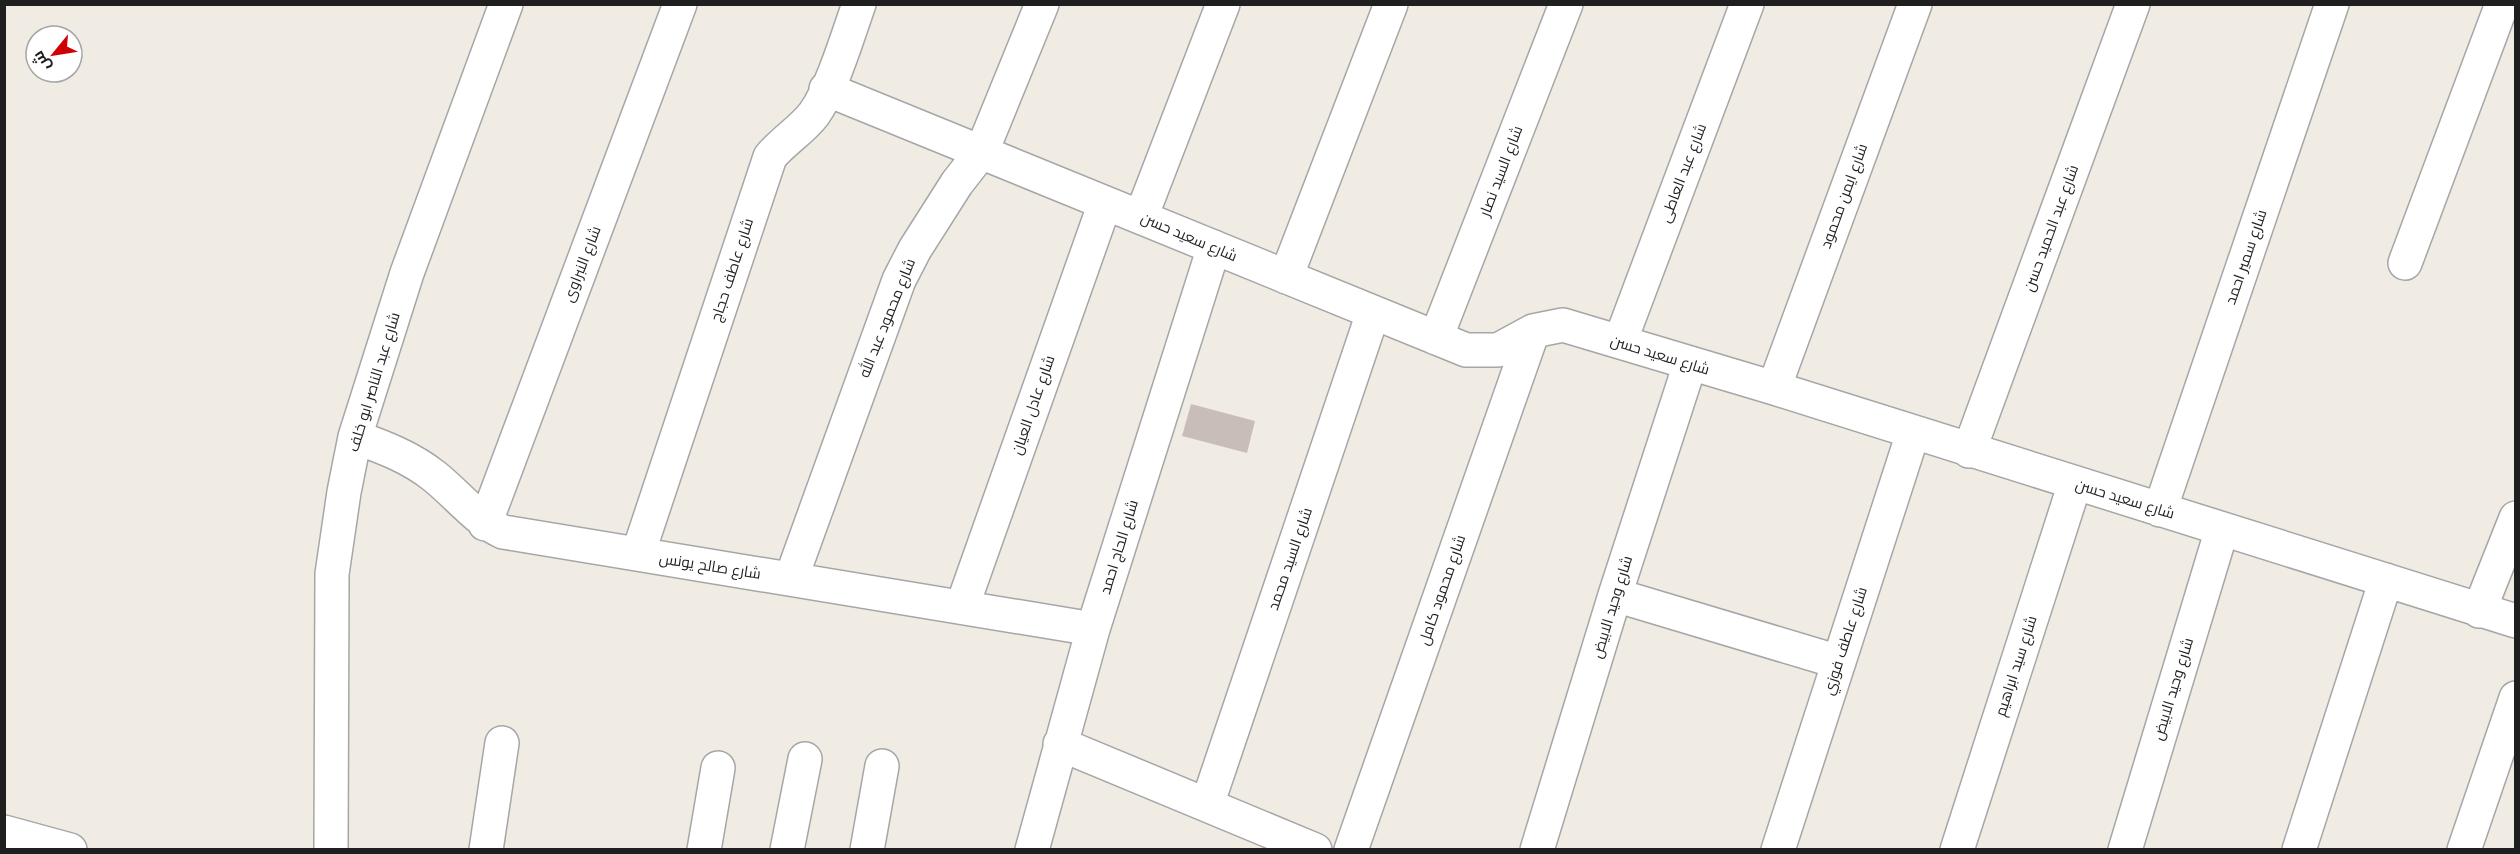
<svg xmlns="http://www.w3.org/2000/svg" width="2520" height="854" font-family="'Fira Sans',Cairo,sans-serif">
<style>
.building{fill:#c8beb7}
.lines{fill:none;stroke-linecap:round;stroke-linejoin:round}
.minor-casing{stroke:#a6a6a6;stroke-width:36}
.minor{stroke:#fff;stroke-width:33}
.labels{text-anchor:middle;stroke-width:4.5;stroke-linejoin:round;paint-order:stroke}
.street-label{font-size:15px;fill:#1f1f1f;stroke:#fff}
</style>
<rect width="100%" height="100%" fill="#f0ece4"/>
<path class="building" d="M 1191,404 L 1255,421 L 1247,453 L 1182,436 Z"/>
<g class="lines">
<defs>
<path id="minor" d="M 826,89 L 1466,350 L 1498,350 L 1533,331 L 1563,325 L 1774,388 L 2516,621
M 1141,217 L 1223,4
M 2405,263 L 2502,4
M 1286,277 L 1391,4
M 1436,338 L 1566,4
M 1620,342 L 1747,4
M 1774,388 L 1915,4
M 355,437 C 383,447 410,457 434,476 C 458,495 475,519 503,532 L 1093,629
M 1969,451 L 2133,4
M 2160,510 L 2332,4
M 485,524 L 680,4
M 638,554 L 770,157 C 783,141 802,130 814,114 C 832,89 848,35 859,4
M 791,579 L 899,280 L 915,249 L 957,183 L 982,151 L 1042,4
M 1615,595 L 1839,662
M 962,607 L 1105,203
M 2479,611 L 2516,518
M 1060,744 L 1315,850
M 1207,805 L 1373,313
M 4,832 L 70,850
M 331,850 L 332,574 L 344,492 L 355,437 L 407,273 L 506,4
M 486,850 L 502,743
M 704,850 L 718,768
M 787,850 L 805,759
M 867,850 L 882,766
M 1032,850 L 1093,629 L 1214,247
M 1351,850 L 1533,331
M 1537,850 L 1615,595 L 1690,364
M 1778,850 L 1913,433
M 1957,850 L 2075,483
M 2125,850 L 2222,529
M 2299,850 L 2386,580
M 2464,850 L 2516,698"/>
</defs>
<use href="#minor" class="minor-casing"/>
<use href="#minor" class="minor"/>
</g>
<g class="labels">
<g class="street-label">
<text transform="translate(1501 171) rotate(-69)" y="5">شارع السيد نصار</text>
<text transform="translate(1683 173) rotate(-69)" y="5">شارع عبد العاطى</text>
<text transform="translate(1844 196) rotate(-70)" y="5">شارع ايمن محمود</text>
<text transform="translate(2051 228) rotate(-70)" y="5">شارع عبد الحميد حسن</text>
<text transform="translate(1189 237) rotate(23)" y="5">شارع سعيد حسن</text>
<text transform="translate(2246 257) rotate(-71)" y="5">شارع سمير احمد</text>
<text transform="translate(582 264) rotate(-69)" y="5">شارع النبراوى</text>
<text transform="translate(732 270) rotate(-72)" y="5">شارع عاطف حجاج</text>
<text transform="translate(887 318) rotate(-68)" y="5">شارع محمود عبد الله</text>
<text transform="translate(1660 355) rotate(17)" y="5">شارع سعيد حسن</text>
<text transform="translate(374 382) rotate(-73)" y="5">شارع عبد الناصر ابو خلف</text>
<text transform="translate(1033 405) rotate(-71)" y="5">شارع عادل العيان</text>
<text transform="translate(2125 499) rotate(17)" y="5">شارع سعيد حسن</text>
<text transform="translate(1119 547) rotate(-73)" y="5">شارع الحاج احمد</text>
<text transform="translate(1290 559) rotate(-71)" y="5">شارع السيد محمد</text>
<text transform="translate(710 566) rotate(9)" y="5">شارع صالح يونس</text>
<text transform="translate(1442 590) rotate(-71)" y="5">شارع محمود كامل</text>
<text transform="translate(1612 607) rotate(-73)" y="5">شارع وحيد الابيض</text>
<text transform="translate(1845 641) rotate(-72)" y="5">شارع عاطف فوزي</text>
<text transform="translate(2016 666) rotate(-72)" y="5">شارع سيد ابراهيم</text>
<text transform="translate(2173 689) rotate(-73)" y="5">شارع وحيد الابيض</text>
</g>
</g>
<rect width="2520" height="854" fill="none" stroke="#1f1f1f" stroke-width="12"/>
<g transform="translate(54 54) rotate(240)"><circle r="28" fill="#ffffff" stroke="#a5a5a5" stroke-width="1.5"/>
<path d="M0-4.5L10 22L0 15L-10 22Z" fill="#ce0001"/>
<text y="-9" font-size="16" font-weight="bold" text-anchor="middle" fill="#1f1f1f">ش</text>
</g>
</svg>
